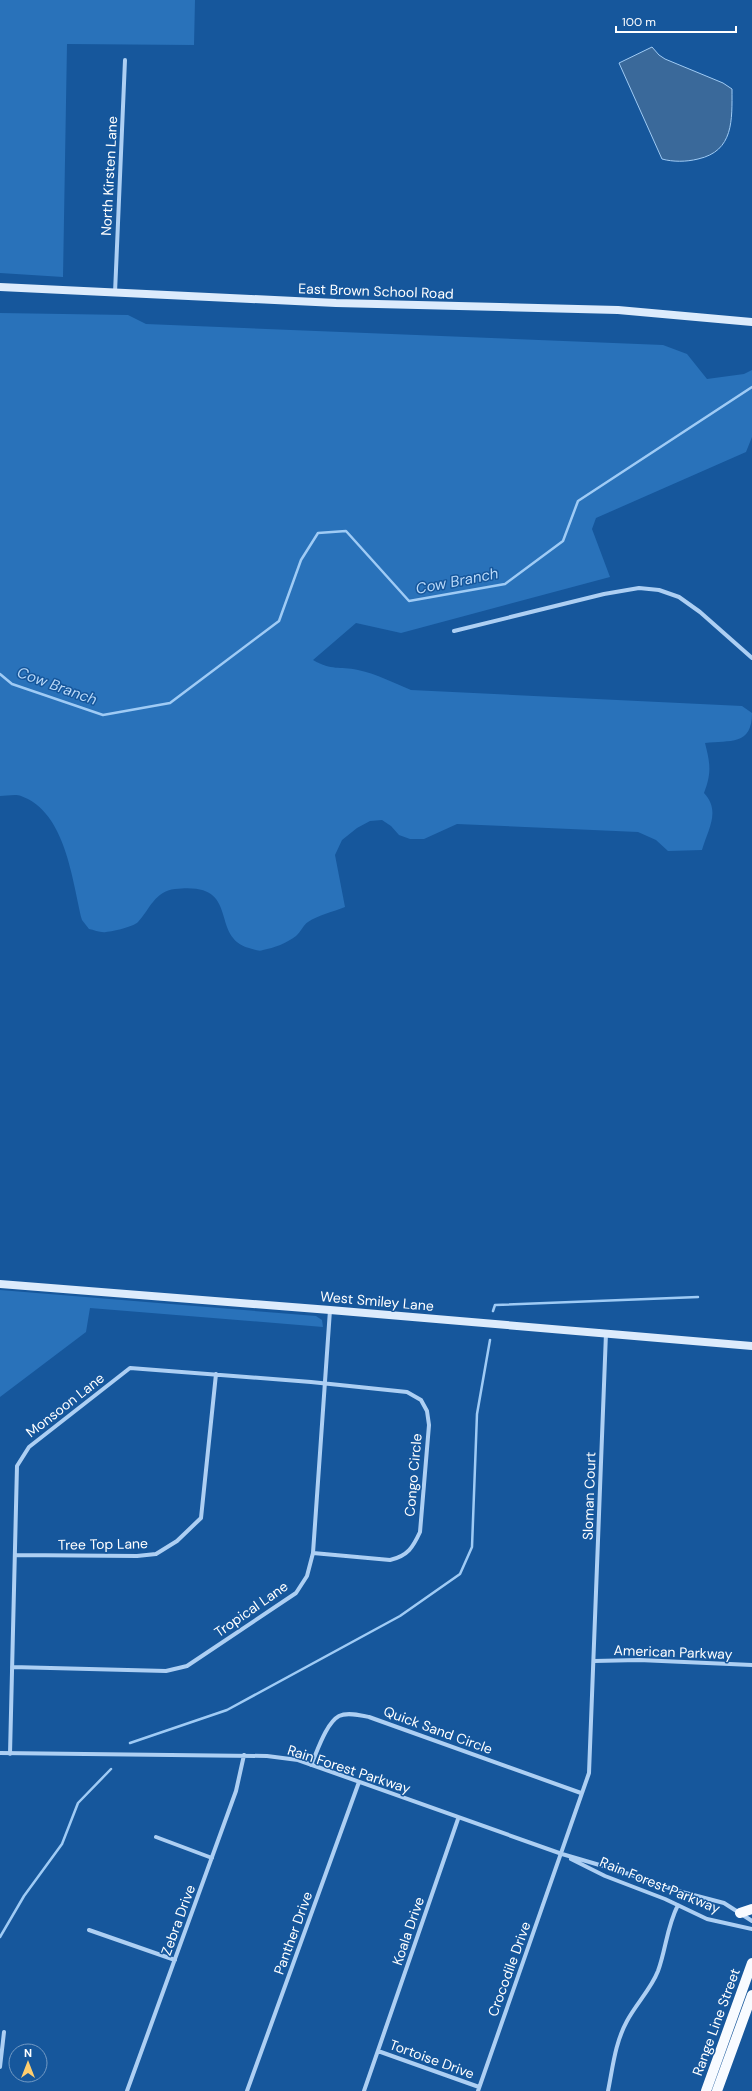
<svg xmlns="http://www.w3.org/2000/svg" width="752" height="2091" font-family="'DM Sans',sans-serif">
<style>
.green{fill:#2972ba}
.water{fill:#3a699a;stroke:#9fcbf5}
.lines{fill:none;stroke-linecap:round;stroke-linejoin:round}
.stream{stroke:#9fcbf5;stroke-width:2.5}
.street{stroke:#adcff3;stroke-width:4}
.secondary{stroke:#dcebfc;stroke-width:8}
.primary{stroke:#f8fbff;stroke-width:10}
.labels{text-anchor:middle;stroke-width:3;stroke-linejoin:round;paint-order:stroke}
.street-label{font-size:14px;fill:#fff;stroke:#16579c}
.water-label{font-size:15px;font-style:italic;fill:#b9d9f9;stroke:#16579c}
</style>
<rect width="100%" height="100%" fill="#16579c"/>
<path class="green" d="M 0,0 L 195,0 L 194,45 L 67,44 L 63,277 L 0,273 Z
M 0,313 L 128,315 L 146,324 L 663,345 L 687,354 L 707,379 L 744,374 L 752,370 L 752,437 L 746,452 L 596,518 L 592,529 L 610,577 L 401,633 L 356,623 L 313,660 C 333,671 338,666 358,670 C 377,674 394,683 411,690 L 742,706 L 752,713 C 752,746 730,740 705,743 C 710,763 712,772 704,793 C 721,811 708,829 702,850 L 668,851 L 656,840 L 638,832 L 457,824 L 424,839 L 410,839 L 399,835 L 391,826 L 382,820 L 370,821 L 357,828 L 342,840 L 335,855 L 345,907 C 333,912 318,915 308,922 C 303,925 301,932 296,936 C 287,943 274,948 263,950 C 259,952 253,949 249,948 C 208,936 243,881 175,889 C 155,891 150,909 138,922 C 133,927 114,931 106,932 C 101,933 94,930 89,929 L 82,920 C 72,880 66,812 21,796 C 16,794 6,796 0,796 Z
M 0,1290 L 316,1316 L 322,1320 L 323,1327 L 90,1308 L 86,1332 L 0,1397 Z"/>
<path class="water" d="M 652,47 L 659,55 L 665,59 L 723,83 L 732,89 C 732,120 734,151 698,159 C 686,162 673,162 662,159 L 619,63 Z"/>
<g class="lines">
<path class="stream" d="M 0,674 L 12,684 L 103,715 L 170,703 L 279,621 L 301,560 L 318,533 L 346,531 L 409,601 L 505,584 L 563,541 L 578,501 L 752,387
M 493,1311 L 495,1305 L 698,1297
M 130,1743 L 227,1710 L 400,1616 L 460,1574 L 472,1547 L 477,1414 L 490,1340
M 0,1937 L 24,1896 L 62,1844 L 78,1803 L 111,1769"/>
<path class="street" d="M 115,293 L 125,60
M 454,631 L 604,594 L 639,588 L 659,590 L 679,597 L 700,612 L 752,658
M 15,1555 L 137,1556 L 156,1554 L 177,1541 L 201,1518 L 216,1374
M 594,1661 L 639,1660 L 752,1665
M 12,1667 L 166,1671 L 187,1666 L 296,1593 L 307,1576 L 313,1553 L 330,1310
M 0,1753 L 267,1756 L 298,1760 L 562,1854 L 620,1871 L 678,1891 L 724,1903 L 752,1921
M 10,1754 L 17,1466 L 29,1447 L 130,1368 L 311,1382 L 407,1392 L 421,1400 L 427,1411 L 429,1425 L 420,1532 C 413,1547 408,1556 390,1560 L 313,1553
M 311,1765 C 317,1752 326,1723 339,1716 C 347,1712 360,1715 369,1717 L 581,1793
M 156,1837 L 212,1858
M 571,1859 L 605,1876 L 665,1899 L 707,1919 L 752,1929
M 89,1930 L 175,1960
M 378,2051 L 479,2087
M 0,2067 L 4,2032
M 127,2091 L 236,1791 L 244,1755
M 247,2091 L 359,1782
M 364,2091 L 458,1819
M 478,2091 L 589,1773 L 606,1333
M 608,2091 C 613,2066 615,2043 627,2021 C 636,2004 651,1989 658,1971 C 666,1949 667,1926 678,1905"/>
<path class="secondary" d="M 0,287 L 336,303 L 618,310 L 752,322
M 0,1284 L 330,1310 L 752,1346"/>
<path class="primary" d="M 740,1913 L 752,1909
M 706,2091 L 752,1963
M 717,2091 L 752,1995"/>
</g>
<g class="labels">
<g class="street-label">
<text transform="translate(109 176) rotate(-87)" y="5">North Kirsten Lane</text>
<text transform="translate(376 291) rotate(2)" y="5">East Brown School Road</text>
<text transform="translate(377 1301) rotate(5)" y="5">West Smiley Lane</text>
<text transform="translate(65 1405) rotate(-38)" y="5">Monsoon Lane</text>
<text transform="translate(413 1475) rotate(-85)" y="5">Congo Circle</text>
<text transform="translate(589 1496) rotate(-88)" y="5">Sloman Court</text>
<text transform="translate(103 1544) rotate(-1)" y="5">Tree Top Lane</text>
<text transform="translate(251 1609) rotate(-35)" y="5">Tropical Lane</text>
<text transform="translate(673 1652) rotate(2)" y="5">American Parkway</text>
<text transform="translate(438 1730) rotate(20)" y="5">Quick Sand Circle</text>
<text transform="translate(349 1769) rotate(18)" y="5">Rain Forest Parkway</text>
<text transform="translate(660 1885) rotate(22)" y="5">Rain Forest Parkway</text>
<text transform="translate(178 1920) rotate(-70)" y="5">Zebra Drive</text>
<text transform="translate(408 1931) rotate(-71)" y="5">Koala Drive</text>
<text transform="translate(293 1933) rotate(-70)" y="5">Panther Drive</text>
<text transform="translate(509 1969) rotate(-70)" y="5">Crocodile Drive</text>
<text transform="translate(716 2022) rotate(-70)" y="5">Range Line Street</text>
<text transform="translate(432 2059) rotate(20)" y="5">Tortoise Drive</text>
</g>
<g class="water-label">
<text transform="translate(457 581) rotate(-11)" y="5">Cow Branch</text>
<text transform="translate(57 686) rotate(20)" y="5">Cow Branch</text>
</g>
</g>
<g transform="translate(28 2063)"><circle r="19" fill="#16579c" stroke="#739ac4"/>
<path d="M0-3L7 15L0 10L-7 15Z" fill="#ffce6e"/>
<text y="-6" font-size="11" font-weight="bold" text-anchor="middle" fill="#ffffff">N</text>
</g>
<path d="M616 26v6h120v-6" fill="none" stroke="#ffffff" stroke-width="2"/>
<text x="622" y="26" font-size="12" fill="#ffffff" stroke="#16579c" stroke-width="3" paint-order="stroke">100 m</text>
</svg>
